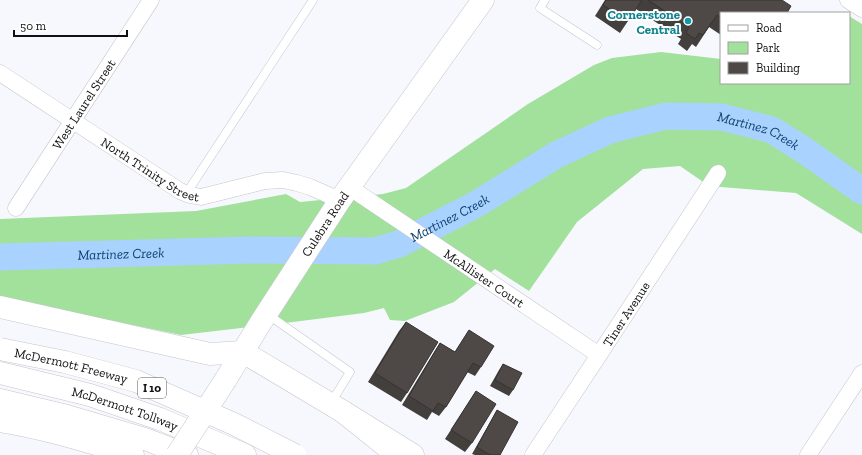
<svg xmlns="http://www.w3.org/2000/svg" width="862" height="455" font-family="'Zilla Slab',serif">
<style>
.green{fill:#a1e19c}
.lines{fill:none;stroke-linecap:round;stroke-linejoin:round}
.river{stroke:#a9d2ff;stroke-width:27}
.lane-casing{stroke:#c5c6cc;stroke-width:9}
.street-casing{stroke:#c5c6cc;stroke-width:17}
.secondary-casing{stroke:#c5c6cc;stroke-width:23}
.primary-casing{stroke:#c5c6cc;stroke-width:23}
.highway-casing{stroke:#c5c6cc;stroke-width:23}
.lane{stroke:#fff;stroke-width:8}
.street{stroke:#fff;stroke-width:16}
.secondary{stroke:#fff;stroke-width:22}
.primary{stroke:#fff;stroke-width:22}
.highway{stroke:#fff;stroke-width:22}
.primary-bridge-casing{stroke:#c5c6cc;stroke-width:23;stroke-linecap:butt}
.highway-bridge-casing{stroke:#c5c6cc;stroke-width:23;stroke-linecap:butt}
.primary-bridge{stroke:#fff;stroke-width:22}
.highway-bridge{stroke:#fff;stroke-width:22}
.wall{fill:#433f3d}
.building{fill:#4e4947;stroke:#373332}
.culture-dot{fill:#0f9aa8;stroke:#fff;stroke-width:1.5}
.labels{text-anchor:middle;stroke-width:4;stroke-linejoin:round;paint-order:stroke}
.shield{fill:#fff;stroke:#585859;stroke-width:1}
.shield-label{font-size:12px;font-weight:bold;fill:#101012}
.culture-label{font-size:13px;font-weight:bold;fill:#0d838f;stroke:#fff;text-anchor:end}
.street-label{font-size:13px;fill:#101012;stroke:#fff}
.water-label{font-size:14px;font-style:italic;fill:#0e406e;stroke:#fff}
</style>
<rect width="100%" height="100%" fill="#f6f8fd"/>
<path class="green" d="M 849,16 L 862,24 L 862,234 L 796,193 L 709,186 L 680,166 L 643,169 L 577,222 L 529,291 L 495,269 L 454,302 L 405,321 L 390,320 L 384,308 L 364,313 L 293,322 L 181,335 L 0,298 L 0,219 L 196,211 L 286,194 L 300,202 L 383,194 L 406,188 L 528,104 L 594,65 L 612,58 L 661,52 L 721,59 L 721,83 L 849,83 Z"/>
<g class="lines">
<path class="river" id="s1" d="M 0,257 L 250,250 L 375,251 L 399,244 L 475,205 L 556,155 L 610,130 L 666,116 L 722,117 L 772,130 L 804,150 L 862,191"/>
<defs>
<path id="lane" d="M 545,0 L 540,8 L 597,45
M 186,194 L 313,0
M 267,314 L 350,372 L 331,403"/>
<g id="street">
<path d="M 848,0 L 862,9"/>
<path id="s2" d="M 0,73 L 180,191 L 190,195 L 201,197 L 265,181 L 283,180 L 297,183 L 310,187 L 340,200"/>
<path id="s3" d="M 349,187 L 599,355"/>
<path id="s4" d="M 16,208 L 151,0"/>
<path id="s5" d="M 533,455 L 599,355 L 718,173"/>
<path d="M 808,455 L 862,373"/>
</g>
<path id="secondary" d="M 243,352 L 342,411 L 413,455"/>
<g id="primary">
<path id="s6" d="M 226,379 L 261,322 L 340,200 L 483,0"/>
</g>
<g id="highway">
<path d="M 0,307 L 210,354 L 243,352"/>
<path id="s7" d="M 0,373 L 90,395 L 160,419 L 245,455"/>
<path d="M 0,400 L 67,416 L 145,439 L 187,455"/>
<path d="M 342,411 L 397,455"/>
<path d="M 0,421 C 45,428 89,442 133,455"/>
</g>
</defs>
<use href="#lane" class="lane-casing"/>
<use href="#street" class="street-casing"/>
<use href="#secondary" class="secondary-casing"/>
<use href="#primary" class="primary-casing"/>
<use href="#highway" class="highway-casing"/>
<use href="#lane" class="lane"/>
<use href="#street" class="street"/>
<use href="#secondary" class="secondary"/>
<use href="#primary" class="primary"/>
<use href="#highway" class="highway"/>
<defs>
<path id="primary-bridge" d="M 177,455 L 226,379"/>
<g id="highway-bridge">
<path id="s8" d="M 0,349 L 65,362 L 136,381 L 234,424 L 295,455"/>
</g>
</defs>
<use href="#primary-bridge" class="primary-bridge-casing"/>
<use href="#highway-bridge" class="highway-bridge-casing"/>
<use href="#primary-bridge" class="primary-bridge"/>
<use href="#highway-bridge" class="highway-bridge"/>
</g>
<path class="wall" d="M 605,0 L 782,0 L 721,13 L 721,35 L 709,27 L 696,47 L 692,44 L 687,51 L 678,44 L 681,39 L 636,9 L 620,33 L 595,16 Z
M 406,322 L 407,393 L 401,402 L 368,382 L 399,331 Z
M 469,330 L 481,367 L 475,376 L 467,372 L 446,407 L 439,416 L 432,412 L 427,420 L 402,405 L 434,352 L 440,343 L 455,352 Z
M 503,364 L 513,390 L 509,396 L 490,386 L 499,370 Z
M 476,391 L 472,443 L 465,452 L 445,439 Z
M 497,410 L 500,455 L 475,455 L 472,454 L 493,417 Z"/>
<path class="building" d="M 606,0 L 642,0 L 628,21 L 603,5 Z
M 648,0 L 782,0 L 791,6 L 787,13 L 721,13 L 721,18 L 717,15 L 703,35 L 699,33 L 695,39 L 686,33 L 689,27 Z
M 406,322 L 438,342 L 407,393 L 375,373 Z
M 469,330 L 494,346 L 481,367 L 473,363 L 446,407 L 438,403 L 433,411 L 409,396 L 440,343 L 455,352 Z
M 503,364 L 522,373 L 513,390 L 495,380 Z
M 476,391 L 496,404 L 472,443 L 451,430 Z
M 497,410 L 518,422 L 500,455 L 490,455 L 477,447 Z"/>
<circle class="culture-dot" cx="688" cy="21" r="4"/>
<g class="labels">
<rect class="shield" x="138" y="378" width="28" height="20" rx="3"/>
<g class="shield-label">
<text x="152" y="392">I 10</text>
</g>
<g class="culture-label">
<text x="680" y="19">Cornerstone<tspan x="680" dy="15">Central</tspan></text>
</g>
<g class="street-label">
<text dy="5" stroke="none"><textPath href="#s4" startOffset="124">West Laurel Street</textPath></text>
<text dy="5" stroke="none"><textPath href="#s2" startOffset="179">North Trinity Street</textPath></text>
<text dy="5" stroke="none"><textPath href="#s6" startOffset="184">Culebra Road</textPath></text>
<text dy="5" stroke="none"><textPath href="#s3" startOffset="163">McAllister Court</textPath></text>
<text dy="5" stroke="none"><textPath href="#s5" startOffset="169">Tiner Avenue</textPath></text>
<text dy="5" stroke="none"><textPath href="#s8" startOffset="73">McDermott Freeway</textPath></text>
<text dy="5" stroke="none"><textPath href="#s7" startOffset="130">McDermott Tollway</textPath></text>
</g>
<g class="water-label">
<text dy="5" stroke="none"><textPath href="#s1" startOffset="793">Martinez Creek</textPath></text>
<text dy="5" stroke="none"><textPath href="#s1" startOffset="457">Martinez Creek</textPath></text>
<text dy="5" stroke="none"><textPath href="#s1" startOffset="121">Martinez Creek</textPath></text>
</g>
</g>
<rect x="720" y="12" width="130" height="72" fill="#ffffff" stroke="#9f9fa0"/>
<rect x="728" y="25" width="20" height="6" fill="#ffffff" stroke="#9f9fa0"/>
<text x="756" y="32" font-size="12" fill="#101012">Road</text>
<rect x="728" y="42" width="20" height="12" fill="#a1e19c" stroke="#9f9fa0"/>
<text x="756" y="52" font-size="12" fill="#101012">Park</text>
<rect x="728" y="62" width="20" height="12" fill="#4e4947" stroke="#9f9fa0"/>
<text x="756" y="72" font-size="12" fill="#101012">Building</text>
<path d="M14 30v6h113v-6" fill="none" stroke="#101012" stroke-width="2"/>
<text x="20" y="30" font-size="12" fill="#101012" stroke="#ffffff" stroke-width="3" paint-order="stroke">50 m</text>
</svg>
